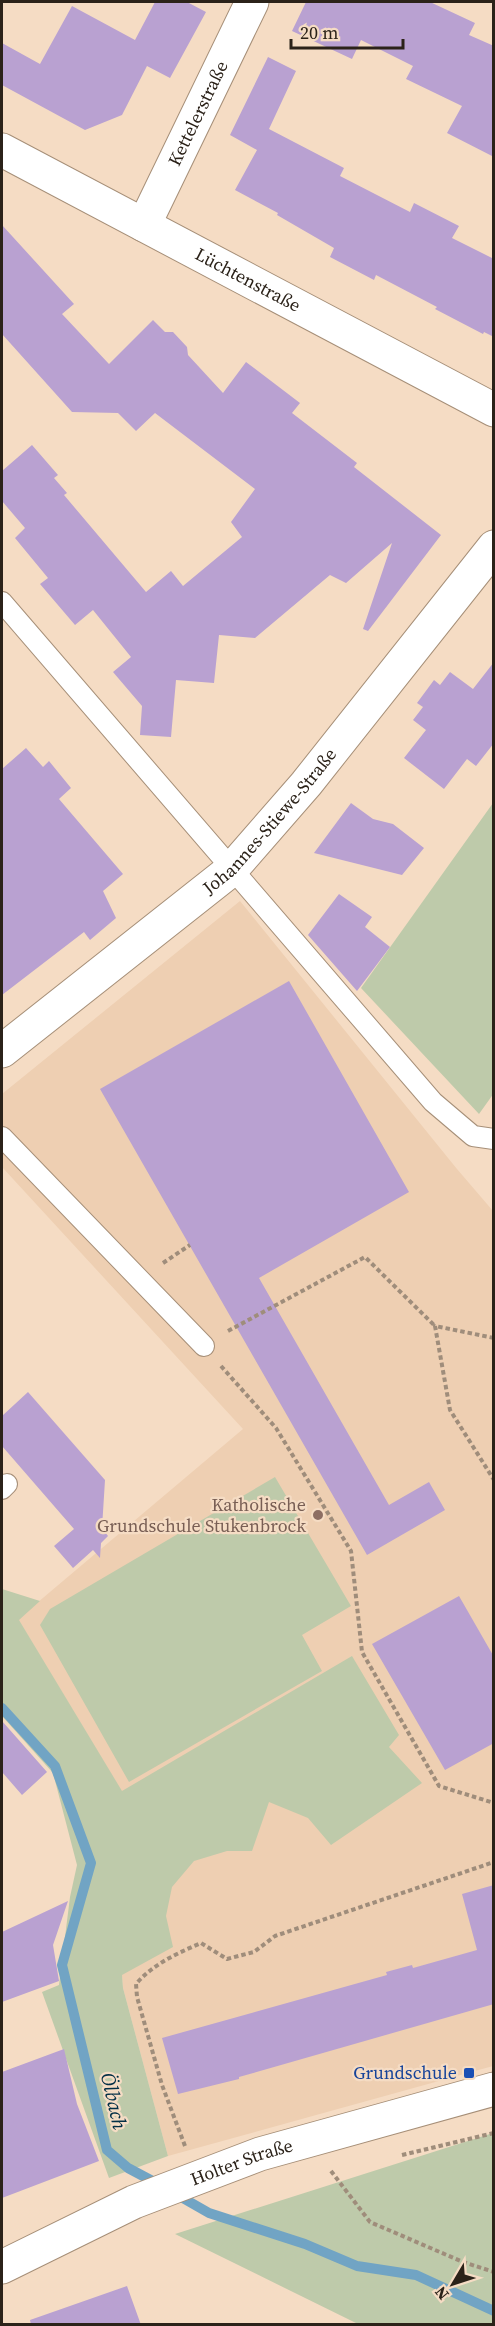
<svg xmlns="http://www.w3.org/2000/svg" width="495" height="2326" font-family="'Source Serif 4',serif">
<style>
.built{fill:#eecfb2}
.green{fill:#becaaa}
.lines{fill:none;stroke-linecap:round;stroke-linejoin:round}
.stream{stroke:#71a4c4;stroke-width:10}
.building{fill:#b9a1d1}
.service-casing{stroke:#a68f78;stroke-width:22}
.minor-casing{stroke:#a68f78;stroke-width:35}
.tertiary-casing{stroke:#a68f78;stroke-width:35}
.path{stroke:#9f8d7b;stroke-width:4;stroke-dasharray:4.5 3;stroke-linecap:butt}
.service{stroke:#fff;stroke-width:20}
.minor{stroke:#fff;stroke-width:33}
.tertiary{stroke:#fff;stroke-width:33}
.education-dot{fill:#8d6e63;stroke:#f5dcc4;stroke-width:2}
.transit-dot{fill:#1a4fb4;stroke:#f5dcc4;stroke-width:2}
.labels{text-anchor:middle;stroke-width:4.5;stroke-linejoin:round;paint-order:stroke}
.street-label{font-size:18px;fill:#2b2219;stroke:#f5dcc4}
.education-label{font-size:18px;fill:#785e54;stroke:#f5dcc4;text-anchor:end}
.transit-label{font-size:18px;fill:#164399;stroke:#f5dcc4;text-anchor:end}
.water-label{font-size:20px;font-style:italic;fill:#022f46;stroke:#f5dcc4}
</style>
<rect width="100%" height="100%" fill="#f5dcc4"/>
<path class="built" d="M 240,901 L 457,1169 L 493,1211 L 493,2066 L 168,2156 L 123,1988 L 120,1952 L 122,1792 L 18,1619 L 243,1429 L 2,1167 L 2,1094 Z"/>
<path class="green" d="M 493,803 L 494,1093 L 479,1114 L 361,988 Z
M 275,1477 L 351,1606 L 302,1635 L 322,1671 L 129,1782 L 40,1625 L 50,1609 Z
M 2,1589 L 40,1601 L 19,1620 L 122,1791 L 352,1656 L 399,1735 L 389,1747 L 422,1783 L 331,1845 L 308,1818 L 269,1802 L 252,1851 L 227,1851 L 194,1861 L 172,1887 L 166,1916 L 173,1947 L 122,1975 L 123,1988 L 168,2156 L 109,2178 L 42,1992 L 59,1985 L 70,1897 L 77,1865 L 53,1773 L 2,1716 Z
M 493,2133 L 493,2324 L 358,2324 L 175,2234 Z"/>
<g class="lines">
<path class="stream" d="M 2,1708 L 55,1766 L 91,1863 L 62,1965 L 107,2150 L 128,2168 L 160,2185
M 174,2193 L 209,2213 L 305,2244 L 357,2266 L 416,2275 L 494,2311"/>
</g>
<path class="building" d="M 155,2 L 187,2 L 206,12 L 170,78 L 147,66 L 122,115 L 85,130 L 2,85 L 2,43 L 40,64 L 72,6 L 135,40 Z
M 306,2 L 430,2 L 475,23 L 469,35 L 494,46 L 494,157 L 447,133 L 462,106 L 406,79 L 413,66 L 361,40 L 352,59 L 292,31 Z
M 268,57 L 296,71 L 269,129 L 344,168 L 340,176 L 410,212 L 414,203 L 459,226 L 452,238 L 494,259 L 494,337 L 484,332 L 483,334 L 435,309 L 437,307 L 376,275 L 374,280 L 330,257 L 334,248 L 277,215 L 278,213 L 235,190 L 257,150 L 230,135 Z
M 2,225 L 74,304 L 62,314 L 109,364 L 153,320 L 165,332 L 173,332 L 187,347 L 188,355 L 223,393 L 246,362 L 300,403 L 292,413 L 357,463 L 354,467 L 441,535 L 368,631 L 363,629 L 392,543 L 346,583 L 330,575 L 255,638 L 219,635 L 214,683 L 176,680 L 171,737 L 140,735 L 142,706 L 113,672 L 131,657 L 93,610 L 75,625 L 40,584 L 48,578 L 15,538 L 25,528 L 2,501 L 2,471 L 32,445 L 58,475 L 54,478 L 67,493 L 64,495 L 146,592 L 171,571 L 183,586 L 242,537 L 231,522 L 255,489 L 155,413 L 136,431 L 118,413 L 72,412 L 2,334 Z
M 494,662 L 494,743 L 476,766 L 467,759 L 444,789 L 404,758 L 426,730 L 413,720 L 423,707 L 417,703 L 434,680 L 440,685 L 450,672 L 473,689 Z
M 26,748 L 43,767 L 49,761 L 71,788 L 59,799 L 123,874 L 103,891 L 116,918 L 90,940 L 84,932 L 2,995 L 2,769 Z
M 351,803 L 373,819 L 393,824 L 424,848 L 402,875 L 314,853 Z
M 339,894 L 372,917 L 365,927 L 390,947 L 357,991 L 308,935 Z
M 289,981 L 409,1192 L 259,1278 L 389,1505 L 429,1482 L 445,1510 L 367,1555 L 100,1089 Z
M 28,1392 L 105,1480 L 102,1528 L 108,1536 L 101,1543 L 100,1558 L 93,1550 L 73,1568 L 54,1546 L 74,1529 L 2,1446 L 2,1416 Z
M 459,1596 L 494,1657 L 494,1743 L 445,1770 L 372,1644 Z
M 2,1721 L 47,1772 L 22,1795 L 2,1772 Z
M 494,1885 L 494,2004 L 239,2077 L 239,2079 L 178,2094 L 162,2038 L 387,1975 L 386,1972 L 412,1965 L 413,1968 L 477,1950 L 462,1894 Z
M 68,1901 L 53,1945 L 59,1981 L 2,2002 L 2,1932 Z
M 64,2049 L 77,2104 L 99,2161 L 2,2198 L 2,2072 Z
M 127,2286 L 141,2325 L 31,2325 L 30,2320 Z"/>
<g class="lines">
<defs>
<path id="service" d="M 2,602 L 433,1102 L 473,1136 L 494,1139
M 2,1137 L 204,1346
M 2,1489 L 7,1484"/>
<g id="minor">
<path id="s1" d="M 2,150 L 494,410"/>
<path id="s2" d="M 144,225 L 252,2"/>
<path id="s3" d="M 2,1051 L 231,870 L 306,784 L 494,547"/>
</g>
<g id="tertiary">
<path id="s4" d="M 2,2267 L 134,2202 L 260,2154 L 494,2089"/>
</g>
</defs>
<use href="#service" class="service-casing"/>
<use href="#minor" class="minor-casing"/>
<use href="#tertiary" class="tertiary-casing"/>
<path class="path" d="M 163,1263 L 190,1245
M 228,1331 L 365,1257 L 435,1326
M 494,1338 L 435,1326 L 450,1410 L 494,1480
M 221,1366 L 276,1428 L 351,1551 L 362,1652 L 439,1786 L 494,1803
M 185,2146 L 162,2085 L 137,1997 L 136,1984 C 153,1964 178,1953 201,1943 L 227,1959 L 254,1952 L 275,1936 L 494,1862
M 402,2155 L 494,2133
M 331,2171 L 370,2222 L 463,2262 L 494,2272"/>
<use href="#service" class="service"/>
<use href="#minor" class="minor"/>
<use href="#tertiary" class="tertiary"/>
</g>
<circle class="education-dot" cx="318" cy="1515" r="6"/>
<rect class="transit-dot" x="463" y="2067" width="12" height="12" rx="3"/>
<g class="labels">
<g class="street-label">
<text dy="6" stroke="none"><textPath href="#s2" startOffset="124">Kettelerstraße</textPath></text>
<text dy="6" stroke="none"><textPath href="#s1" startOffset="278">Lüchtenstraße</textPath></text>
<text dy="6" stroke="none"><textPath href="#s3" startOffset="354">Johannes-Stiewe-Straße</textPath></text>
<text dy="6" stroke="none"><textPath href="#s4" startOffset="262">Holter Straße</textPath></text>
</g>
<g class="education-label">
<text x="306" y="1511">Katholische<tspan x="306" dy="21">Grundschule Stukenbrock</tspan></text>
</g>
<g class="transit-label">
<text x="457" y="2079">Grundschule</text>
</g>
<g class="water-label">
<text transform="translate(114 2101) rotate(77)" y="7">Ölbach</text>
</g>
</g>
<rect width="495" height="2326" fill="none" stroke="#2b2219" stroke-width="6"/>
<g transform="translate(453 2284) rotate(231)" stroke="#f5dcc4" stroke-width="4.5" paint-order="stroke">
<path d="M0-4.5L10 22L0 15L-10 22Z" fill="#2b2219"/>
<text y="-9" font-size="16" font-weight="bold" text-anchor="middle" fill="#2b2219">N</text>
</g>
<path d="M291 39v9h112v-9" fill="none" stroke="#2b2219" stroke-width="3"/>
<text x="300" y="39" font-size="18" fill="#2b2219" stroke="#f5dcc4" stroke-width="4.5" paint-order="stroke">20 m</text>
</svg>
